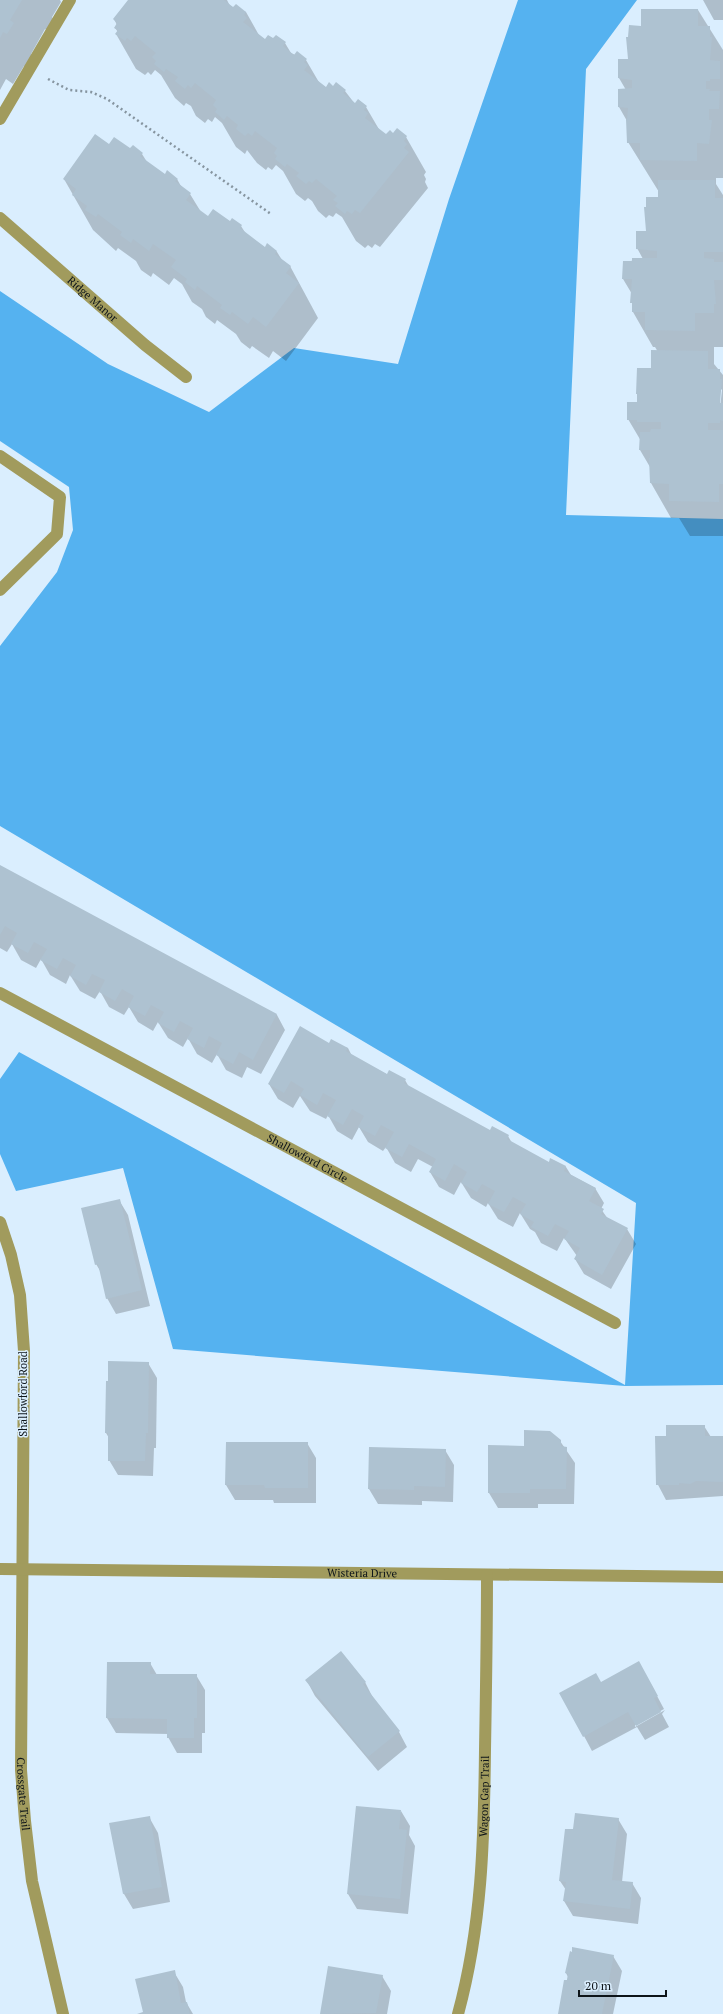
<svg xmlns="http://www.w3.org/2000/svg" width="723" height="2014" font-family="'PT Serif',serif">
<style>
.forest{fill:#55b2f0}
.shadow{fill:#0003;fill-rule:evenodd}
.building{fill:#aec2d1}
.lines{fill:none;stroke-linecap:round;stroke-linejoin:round}
.path{stroke:#8695a0;stroke-width:2.5;stroke-dasharray:2 3;stroke-linecap:butt}
.minor{stroke:#a19b5d;stroke-width:12}
.labels{text-anchor:middle;stroke-width:3;stroke-linejoin:round;paint-order:stroke}
.street-label{font-size:11px;fill:#0d1419;stroke:#daeefe}
</style>
<rect width="100%" height="100%" fill="#daeefe"/>
<path class="forest" d="M 518,0 L 637,0 L 586,69 L 566,515 L 723,519 L 723,1385 L 625,1386 L 173,1349 L 123,1168 L 16,1191 L 0,1154 L 0,1079 L 19,1052 L 625,1385 L 636,1203 L 0,826 L 0,646 L 57,572 L 73,530 L 69,487 L 0,441 L 0,291 L 108,364 L 209,412 L 294,348 L 398,364 L 449,199 Z"/>
<path class="shadow" d="M 0,0 L 60,0 L 61,2 L 52,17 L 54,21 L 49,31 L 45,29 L 31,54 L 33,58 L 27,68 L 24,66 L 13,84 L 6,79 L 0,90 Z
M 129,0 L 227,0 L 230,6 L 246,12 L 260,37 L 265,41 L 274,40 L 285,43 L 291,53 L 306,60 L 320,84 L 326,89 L 334,87 L 345,91 L 355,104 L 358,101 L 366,107 L 380,131 L 386,136 L 393,134 L 406,137 L 426,172 L 424,175 L 426,179 L 425,182 L 428,188 L 380,247 L 375,244 L 372,248 L 368,245 L 365,248 L 356,241 L 342,217 L 336,213 L 333,217 L 329,215 L 326,218 L 318,211 L 312,201 L 308,198 L 305,201 L 296,194 L 283,171 L 276,165 L 272,170 L 268,167 L 266,170 L 257,163 L 247,150 L 245,154 L 236,147 L 222,123 L 215,117 L 212,122 L 208,119 L 205,123 L 196,116 L 191,106 L 186,103 L 184,106 L 175,98 L 161,75 L 155,70 L 151,75 L 148,72 L 145,75 L 136,69 L 116,34 L 118,32 L 115,28 L 117,25 L 114,19 Z
M 703,0 L 723,0 L 723,20 L 714,20 Z
M 698,10 L 723,50 L 723,178 L 716,178 L 716,184 L 723,195 L 723,347 L 714,347 L 714,364 L 723,375 L 723,536 L 690,536 L 679,518 L 671,518 L 651,483 L 650,467 L 640,450 L 641,441 L 628,419 L 638,403 L 658,352 L 655,347 L 653,347 L 633,312 L 632,294 L 623,279 L 624,262 L 643,259 L 637,248 L 647,232 L 659,198 L 659,192 L 628,142 L 627,121 L 619,107 L 619,90 L 626,90 L 619,78 L 629,60 L 642,27 ZM 720,388 L 722,390 L 720,408 L 718,407 Z
M 109,146 L 142,154 L 147,162 L 165,175 L 177,179 L 182,188 L 190,194 L 201,212 L 208,218 L 241,226 L 246,234 L 265,248 L 267,245 L 277,252 L 282,260 L 290,266 L 318,318 L 286,361 L 273,351 L 269,358 L 252,346 L 250,349 L 241,342 L 236,334 L 217,320 L 215,324 L 206,317 L 202,309 L 192,302 L 182,284 L 174,278 L 169,285 L 153,273 L 151,277 L 141,270 L 136,261 L 118,248 L 116,251 L 93,230 L 64,179 Z
M 0,866 L 277,1015 L 285,1030 L 261,1074 L 247,1067 L 242,1078 L 226,1070 L 217,1054 L 212,1063 L 197,1054 L 188,1038 L 183,1047 L 168,1038 L 158,1022 L 153,1031 L 138,1022 L 129,1007 L 124,1015 L 109,1007 L 100,991 L 95,999 L 80,991 L 70,975 L 66,984 L 50,975 L 41,959 L 36,968 L 21,960 L 12,944 L 7,952 L 0,948 Z
M 330,1044 L 348,1048 L 352,1056 L 388,1075 L 405,1080 L 409,1087 L 490,1131 L 508,1136 L 512,1143 L 549,1163 L 551,1159 L 566,1167 L 571,1175 L 595,1188 L 604,1203 L 601,1209 L 608,1219 L 627,1229 L 636,1244 L 611,1289 L 584,1274 L 575,1259 L 577,1256 L 565,1239 L 564,1238 L 557,1251 L 541,1243 L 535,1232 L 530,1229 L 520,1213 L 513,1227 L 498,1219 L 488,1203 L 486,1207 L 471,1198 L 461,1182 L 454,1195 L 439,1187 L 430,1172 L 433,1167 L 418,1159 L 411,1172 L 395,1163 L 386,1147 L 383,1151 L 368,1142 L 359,1127 L 352,1140 L 337,1131 L 328,1115 L 326,1119 L 310,1111 L 300,1096 L 293,1108 L 278,1099 L 269,1084 Z
M 119,1200 L 128,1215 L 150,1306 L 116,1314 L 107,1298 L 102,1274 L 96,1264 Z
M 148,1363 L 157,1378 L 156,1448 L 154,1448 L 153,1476 L 118,1475 L 109,1460 L 109,1438 L 106,1433 L 109,1382 Z
M 704,1426 L 711,1437 L 723,1437 L 723,1496 L 666,1500 L 656,1481 L 656,1437 L 667,1437 Z
M 560,1441 L 575,1463 L 574,1504 L 538,1504 L 538,1508 L 498,1508 L 489,1493 Z
M 307,1443 L 316,1458 L 316,1503 L 274,1503 L 273,1500 L 235,1500 L 226,1485 Z
M 445,1450 L 454,1465 L 453,1502 L 422,1501 L 422,1505 L 378,1504 L 369,1489 Z
M 108,1663 L 150,1663 L 157,1675 L 196,1675 L 205,1690 L 205,1733 L 202,1733 L 202,1753 L 177,1753 L 168,1737 L 168,1734 L 116,1733 L 107,1718 Z
M 647,1677 L 664,1709 L 635,1725 L 635,1727 L 665,1710 L 662,1714 L 669,1727 L 645,1740 L 637,1727 L 592,1751 L 584,1736 L 601,1683 Z
M 307,1681 L 365,1682 L 373,1698 L 399,1732 L 407,1747 L 378,1771 L 315,1696 Z
M 401,1811 L 410,1826 L 409,1835 L 415,1846 L 408,1914 L 357,1909 L 348,1894 Z
M 149,1817 L 158,1833 L 170,1902 L 133,1909 L 124,1894 L 110,1824 Z
M 618,1819 L 627,1834 L 622,1882 L 632,1883 L 641,1898 L 638,1924 L 573,1916 L 564,1901 L 566,1890 L 560,1881 L 566,1830 L 574,1830 Z
M 613,1956 L 622,1971 L 613,2014 L 559,2014 L 568,1977 L 566,1973 Z
M 329,1967 L 382,1976 L 391,1991 L 387,2014 L 321,2014 Z
M 174,1972 L 183,1987 L 186,2002 L 193,2014 L 141,2014 L 144,2013 Z"/>
<path class="building" d="M 0,0 L 22,0 L 10,20 L 14,23 L 7,34 L 3,32 L 0,38 Z
M 128,0 L 224,0 L 233,7 L 236,4 L 246,12 L 244,15 L 247,18 L 243,22 L 265,39 L 268,35 L 273,38 L 276,35 L 286,42 L 283,46 L 294,55 L 297,51 L 307,59 L 304,62 L 308,65 L 304,70 L 326,87 L 329,82 L 333,86 L 336,82 L 346,90 L 343,93 L 355,103 L 358,99 L 367,106 L 364,110 L 368,113 L 365,118 L 386,134 L 390,130 L 393,133 L 397,128 L 407,136 L 404,141 L 407,144 L 404,148 L 409,152 L 360,213 L 355,210 L 352,214 L 347,211 L 345,214 L 335,206 L 338,203 L 333,200 L 337,196 L 316,179 L 312,183 L 309,181 L 306,184 L 296,176 L 299,173 L 287,164 L 285,167 L 275,159 L 277,156 L 274,153 L 277,148 L 255,131 L 252,136 L 248,133 L 245,136 L 236,129 L 238,125 L 227,116 L 224,120 L 215,112 L 217,109 L 213,105 L 216,100 L 195,83 L 191,88 L 188,85 L 185,89 L 175,81 L 178,77 L 166,69 L 164,72 L 154,64 L 156,61 L 152,57 L 156,53 L 135,36 L 131,41 L 127,38 L 125,41 L 115,34 L 118,30 L 114,28 L 117,23 L 113,19 Z
M 641,9 L 698,9 L 698,26 L 710,26 L 710,37 L 712,37 L 710,60 L 720,61 L 720,79 L 710,79 L 710,81 L 706,81 L 706,89 L 710,89 L 709,91 L 720,91 L 719,109 L 709,109 L 709,120 L 712,120 L 709,144 L 697,143 L 697,161 L 640,160 L 640,143 L 627,143 L 626,119 L 627,119 L 628,108 L 618,107 L 618,89 L 632,88 L 632,80 L 618,78 L 618,59 L 628,59 L 626,37 L 628,37 L 629,25 L 641,26 Z
M 95,134 L 109,144 L 114,137 L 130,148 L 133,145 L 143,153 L 140,156 L 165,174 L 167,170 L 178,179 L 175,181 L 191,193 L 186,200 L 208,216 L 213,209 L 230,221 L 232,218 L 242,225 L 240,228 L 265,247 L 267,243 L 277,251 L 275,254 L 291,266 L 286,273 L 299,283 L 266,327 L 253,317 L 248,324 L 232,312 L 230,315 L 220,308 L 222,305 L 197,286 L 195,290 L 185,282 L 187,279 L 171,267 L 176,260 L 153,244 L 149,251 L 133,239 L 131,243 L 120,235 L 122,232 L 98,214 L 96,217 L 85,210 L 87,206 L 72,195 L 76,189 L 63,179 Z
M 658,180 L 715,180 L 715,198 L 723,198 L 723,252 L 704,252 L 704,258 L 714,259 L 714,262 L 723,262 L 723,280 L 714,280 L 716,304 L 714,304 L 714,313 L 695,313 L 695,331 L 645,330 L 645,312 L 632,312 L 632,303 L 630,303 L 632,279 L 622,279 L 623,261 L 632,261 L 632,258 L 657,258 L 657,251 L 636,249 L 636,231 L 646,231 L 644,207 L 646,207 L 646,197 L 658,197 Z
M 651,350 L 708,351 L 708,369 L 720,369 L 720,379 L 722,379 L 720,403 L 723,403 L 723,421 L 720,420 L 720,423 L 708,423 L 708,430 L 723,430 L 723,484 L 719,484 L 719,502 L 669,501 L 669,484 L 650,483 L 649,458 L 650,458 L 650,450 L 639,450 L 640,432 L 650,432 L 651,429 L 661,429 L 661,422 L 637,422 L 637,420 L 627,420 L 627,402 L 637,402 L 637,394 L 636,394 L 637,368 L 651,368 Z
M 0,865 L 277,1014 L 253,1060 L 239,1052 L 233,1064 L 216,1055 L 222,1043 L 209,1036 L 204,1048 L 187,1039 L 193,1028 L 180,1021 L 174,1032 L 158,1023 L 164,1012 L 151,1005 L 145,1016 L 128,1007 L 134,996 L 122,989 L 115,1001 L 99,992 L 105,980 L 92,974 L 86,985 L 70,976 L 76,965 L 63,958 L 57,969 L 40,960 L 47,949 L 34,942 L 28,953 L 11,944 L 17,933 L 5,926 L 0,935 Z
M 300,1026 L 329,1043 L 331,1039 L 348,1048 L 346,1051 L 387,1074 L 389,1070 L 406,1079 L 404,1083 L 490,1130 L 492,1126 L 509,1135 L 507,1139 L 549,1162 L 550,1158 L 566,1166 L 564,1171 L 596,1188 L 589,1201 L 604,1209 L 601,1214 L 628,1228 L 602,1275 L 574,1259 L 580,1248 L 564,1239 L 569,1231 L 555,1224 L 548,1236 L 531,1227 L 534,1222 L 520,1214 L 526,1204 L 513,1197 L 504,1212 L 488,1204 L 495,1191 L 482,1184 L 477,1192 L 461,1183 L 467,1172 L 454,1164 L 445,1181 L 429,1172 L 436,1159 L 409,1144 L 402,1157 L 385,1148 L 394,1132 L 381,1125 L 375,1136 L 358,1127 L 364,1116 L 352,1109 L 343,1125 L 327,1116 L 336,1100 L 323,1093 L 317,1105 L 300,1095 L 304,1089 L 291,1081 L 284,1093 L 268,1084 Z
M 120,1199 L 142,1290 L 106,1299 L 98,1264 L 95,1265 L 81,1208 Z
M 108,1361 L 149,1362 L 148,1433 L 146,1433 L 145,1461 L 108,1461 L 108,1433 L 105,1433 L 106,1381 L 108,1381 Z
M 666,1425 L 705,1425 L 705,1436 L 723,1436 L 723,1482 L 696,1481 L 690,1484 L 679,1483 L 679,1485 L 656,1485 L 655,1436 L 666,1436 Z
M 524,1430 L 550,1431 L 561,1440 L 561,1446 L 567,1447 L 566,1489 L 530,1489 L 530,1493 L 488,1493 L 488,1445 L 524,1446 Z
M 226,1442 L 308,1442 L 308,1488 L 265,1488 L 264,1485 L 225,1485 Z
M 369,1447 L 446,1449 L 445,1487 L 414,1486 L 414,1490 L 368,1489 Z
M 341,1651 L 366,1682 L 363,1684 L 400,1731 L 368,1757 L 305,1680 Z
M 639,1661 L 658,1696 L 654,1698 L 661,1712 L 636,1726 L 628,1712 L 583,1737 L 559,1693 L 596,1673 L 601,1682 Z
M 107,1662 L 151,1662 L 150,1674 L 197,1674 L 197,1718 L 194,1718 L 194,1738 L 167,1738 L 167,1719 L 106,1718 Z
M 356,1806 L 401,1810 L 399,1829 L 407,1830 L 400,1899 L 347,1894 Z
M 575,1813 L 619,1818 L 612,1880 L 633,1882 L 630,1909 L 563,1901 L 566,1882 L 559,1881 L 565,1829 L 573,1829 Z
M 150,1816 L 162,1887 L 123,1894 L 109,1823 Z
M 572,1947 L 614,1955 L 602,2014 L 558,2014 L 564,1980 L 567,1980 L 568,1974 L 565,1973 L 570,1951 L 572,1952 Z
M 328,1966 L 383,1975 L 376,2013 L 320,2014 Z
M 175,1970 L 181,2003 L 187,2002 L 190,2014 L 137,2014 L 143,2012 L 135,1979 Z"/>
<g class="lines">
<path class="path" d="M 48,79 L 69,90 L 91,92 L 107,99 L 271,214"/>
<g class="minor">
<path d="M 0,119 L 70,0"/>
<path id="s1" d="M 0,218 L 145,345 L 186,377"/>
<path d="M 0,456 L 60,497 L 57,534 L 0,590"/>
<path id="s2" d="M 0,993 L 615,1323"/>
<path id="s3" d="M 0,1222 L 11,1255 L 20,1295 L 24,1351 L 21,1770 L 25,1821 L 32,1881 L 63,2014"/>
<path id="s4" d="M 0,1569 L 723,1577"/>
<path id="s5" d="M 458,2014 C 482,1926 484,1841 485,1750 C 486,1692 487,1633 487,1575"/>
</g>
</g>
<g class="labels">
<g class="street-label">
<text dy="4" stroke="none"><textPath href="#s1" startOffset="123">Ridge Manor</textPath></text>
<text dy="4" stroke="none"><textPath href="#s2" startOffset="349">Shallowford Circle</textPath></text>
<text transform="translate(23 1394) rotate(-90)" y="4">Shallowford Road</text>
<text dy="4" stroke="none"><textPath href="#s4" startOffset="362">Wisteria Drive</textPath></text>
<text dy="4" stroke="none"><textPath href="#s3" startOffset="575">Crossgate Trail</textPath></text>
<text dy="4" stroke="none"><textPath href="#s5" startOffset="220">Wagon Gap Trail</textPath></text>
</g>
</g>
<path d="M579 1990v6h87v-6" fill="none" stroke="#0d1419" stroke-width="2"/>
<text x="585" y="1990" font-size="12" fill="#0d1419" stroke="#daeefe" stroke-width="3" paint-order="stroke">20 m</text>
</svg>
